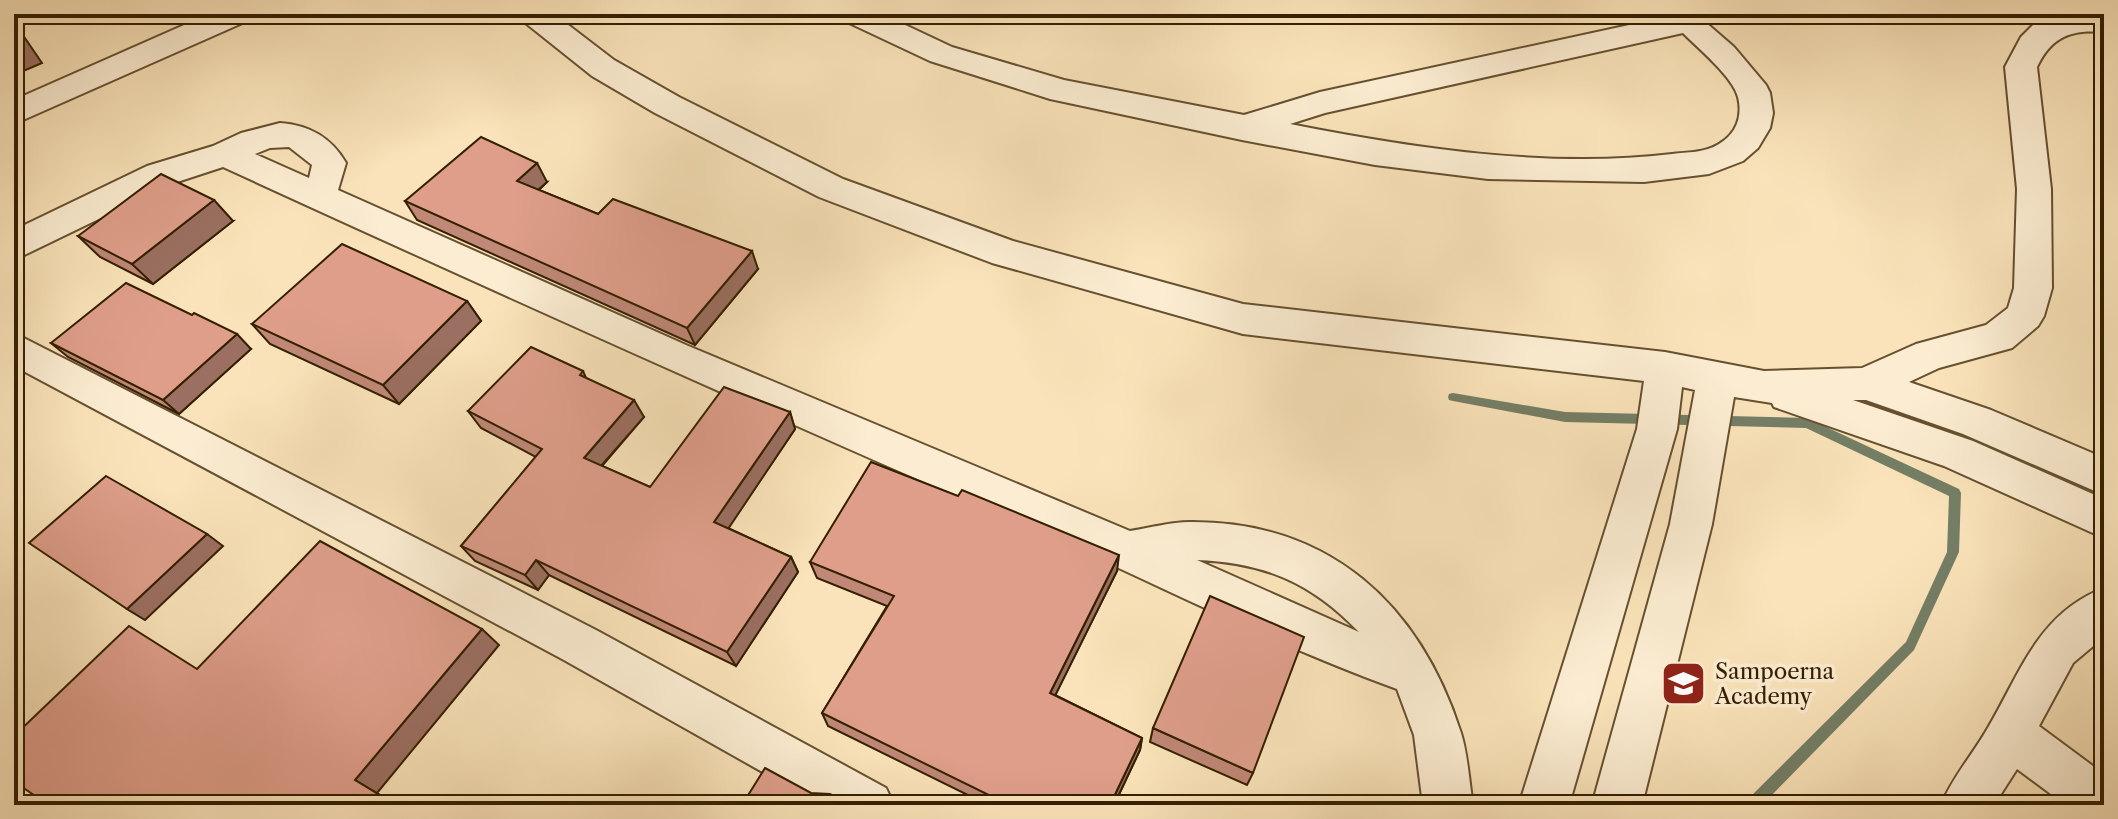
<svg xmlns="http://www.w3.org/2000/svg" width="2118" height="819" font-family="'Libre Caslon Text',serif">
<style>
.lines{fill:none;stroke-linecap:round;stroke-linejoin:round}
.stream{fill:#747f66;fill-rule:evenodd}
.minor-casing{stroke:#66502f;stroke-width:4}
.minor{fill:#fcedd2;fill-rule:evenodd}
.wall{fill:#bf8877;stroke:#341f01;stroke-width:2}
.shaded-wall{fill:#9b6f61;stroke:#341f01;stroke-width:2}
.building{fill:#de9e8a;stroke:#341f01;stroke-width:2}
.labels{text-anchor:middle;stroke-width:7;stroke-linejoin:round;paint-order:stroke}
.poi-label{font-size:22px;fill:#341f01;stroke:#fcedd2;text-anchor:start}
</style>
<rect width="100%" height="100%" fill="#fae3ba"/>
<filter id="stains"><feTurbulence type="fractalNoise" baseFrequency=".0025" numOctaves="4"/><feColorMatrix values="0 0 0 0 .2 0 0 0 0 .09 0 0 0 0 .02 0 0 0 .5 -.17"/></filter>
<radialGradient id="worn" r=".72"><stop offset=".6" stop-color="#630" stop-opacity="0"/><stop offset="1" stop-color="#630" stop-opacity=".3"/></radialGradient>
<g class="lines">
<path class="stream" d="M 1453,393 L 1565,412 L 1807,418 L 1959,489 L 1961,493 L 1959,552 L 1914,650 L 1762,805 L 1745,805 L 1747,800 L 1906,642 L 1947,552 L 1949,496 L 1806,428 L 1565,422 L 1453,401 L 1449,400 L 1448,397 L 1449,394 Z"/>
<defs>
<path id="minor" d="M 209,14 L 251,14 L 247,21 L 14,124 L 14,100 Z
M 519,14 L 554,14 L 614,60 L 679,97 L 843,179 L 1013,241 L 1243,304 L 1665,352 L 1764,371 L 1862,368 L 1916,344 L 1986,325 L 2008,308 L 2014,288 L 2017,189 L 2005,67 L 2021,37 L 2033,25 L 2078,14 L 2104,14 L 2104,32 C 2071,29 2051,37 2037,67 L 2051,189 L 2052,288 L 2044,316 L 2038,326 L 2012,348 L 1939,368 L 1909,382 L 1991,410 L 2104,458 L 2104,495 L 1963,434 L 1866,400 L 1853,400 L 1973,441 L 2104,499 L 2104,538 L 1944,466 L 1774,407 L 1772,403 L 1734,397 L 1712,524 L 1642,805 L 1592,805 L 1670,524 L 1695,390 L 1682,387 L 1677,429 L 1569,805 L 1519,805 L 1637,429 L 1644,381 L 1243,334 L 992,263 L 819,197 L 655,113 L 592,76 L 523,21 Z
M 841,14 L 882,14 L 952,47 L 1064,80 L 1244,115 L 1320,92 L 1680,14 L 1696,14 L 1734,47 L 1766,85 L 1770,93 L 1773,113 L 1770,128 L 1758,148 L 1743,161 L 1709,174 L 1644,182 L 1488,179 L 1375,165 L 1242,140 L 1050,99 L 930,61 L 845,21 ZM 1683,33 C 1698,48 1733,77 1738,97 C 1743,117 1736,134 1719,144 C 1705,153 1687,152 1672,154 C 1548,169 1411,148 1290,124 L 1325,113 Z
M 280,123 C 309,125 331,137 346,163 L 338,190 L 686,345 L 1130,531 C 1150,528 1170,522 1190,522 C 1330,521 1420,605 1461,733 C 1468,755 1469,782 1473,805 L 1423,805 L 1414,735 L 1397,689 C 1277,646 1164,587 1048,536 C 771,416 496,292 223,167 L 171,184 L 14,260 L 14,230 L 147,166 L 213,146 L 241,133 ZM 289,147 L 312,165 L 309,178 L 255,154 L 270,148 ZM 1197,560 C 1265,563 1311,582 1359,632 Z
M 14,333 L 596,630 L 886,788 L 894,805 L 821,805 L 564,660 L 14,366 Z
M 2104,588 L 2104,637 L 2073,663 L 2039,726 L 2097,769 L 2104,785 L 2097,803 L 2063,803 L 2017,769 L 1994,805 L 1941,805 C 1953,776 1974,753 1989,726 C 2021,671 2039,613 2104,588 Z
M 14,771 L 44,788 L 52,805 L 14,805 Z"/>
</defs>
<use href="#minor" class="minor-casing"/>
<use href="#minor" class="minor"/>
</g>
<path class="wall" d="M 547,182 L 539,190 L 598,214 L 758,269 L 695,345 L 417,220 L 405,201 Z
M 233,221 L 153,284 L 100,257 L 78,236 Z
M 467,301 L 481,321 L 399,404 L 270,344 L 252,324 Z
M 192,315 L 251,349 L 179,414 L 68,357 L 51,343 Z
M 583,371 L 586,378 L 644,417 L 602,466 L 650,487 L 790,412 L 795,429 L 728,528 L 791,557 L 798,572 L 736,666 L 549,575 L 538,590 L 475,561 L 461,546 L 536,457 L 481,428 L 468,411 Z
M 810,562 L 1117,571 L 1055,695 L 1142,738 L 1140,750 L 1114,805 L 988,805 L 828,726 L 822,713 L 887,606 L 817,578 Z
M 1153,728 L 1253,773 L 1247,785 L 1150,742 Z"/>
<path class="shaded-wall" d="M 14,22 L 42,63 L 14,75 Z
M 537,163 L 547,182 L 527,200 L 517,181 Z
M 214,200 L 233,221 L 153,284 L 132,264 Z
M 752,251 L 758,269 L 695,345 L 687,328 Z
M 467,301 L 481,321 L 399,404 L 383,385 Z
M 237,334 L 251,349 L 179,414 L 163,400 Z
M 634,400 L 644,417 L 594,474 L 584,458 Z
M 790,412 L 795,429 L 722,538 L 714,522 Z
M 207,534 L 223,546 L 145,620 L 127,609 Z
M 1119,555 L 1117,571 L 1050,706 L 1050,693 Z
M 791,557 L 798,572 L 736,666 L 727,652 Z
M 536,560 L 549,575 L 538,590 L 525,575 Z
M 482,629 L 499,645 L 377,793 L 397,805 L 355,780 Z
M 1142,738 L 1140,750 L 1114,805 L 1110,805 Z
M 62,798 L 79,805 L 56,805 Z"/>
<path class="building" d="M 14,29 L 22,41 L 14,44 Z
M 481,137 L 537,163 L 517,181 L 598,214 L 613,199 L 752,251 L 687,328 L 405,201 Z
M 161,174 L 214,200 L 132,264 L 78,236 Z
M 342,244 L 467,301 L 383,385 L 252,324 Z
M 126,283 L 192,315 L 194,313 L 237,334 L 163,400 L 51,343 Z
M 531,347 L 583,371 L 580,375 L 634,400 L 584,458 L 650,487 L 724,387 L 790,412 L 714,522 L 791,557 L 727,652 L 536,560 L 525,575 L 461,546 L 542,449 L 468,411 Z
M 871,462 L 958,496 L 962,490 L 1119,555 L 1050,693 L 1142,738 L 1110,805 L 1009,805 L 822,713 L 894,596 L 810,562 Z
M 106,476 L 207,534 L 127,609 L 29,543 Z
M 320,541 L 482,629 L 355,780 L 396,805 L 72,805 L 62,798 L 56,805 L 48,805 L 18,784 L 14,775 L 14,736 L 129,626 L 197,669 Z
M 1210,596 L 1304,637 L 1253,773 L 1153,728 Z
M 765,768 L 811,793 L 830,794 L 852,805 L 742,805 Z"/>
<defs>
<symbol id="school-square" viewBox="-11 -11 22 22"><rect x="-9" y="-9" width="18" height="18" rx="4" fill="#8f2418" stroke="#fcedd2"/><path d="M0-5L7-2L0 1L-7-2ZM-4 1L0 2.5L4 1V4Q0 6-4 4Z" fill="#fff"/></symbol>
</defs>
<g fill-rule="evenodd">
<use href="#school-square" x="1658" y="658" width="51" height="51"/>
</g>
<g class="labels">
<g class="poi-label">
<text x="1715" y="679">Sampoerna<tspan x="1715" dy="25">Academy</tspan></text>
</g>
</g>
<rect width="2118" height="819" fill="none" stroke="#fae3ba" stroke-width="48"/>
<rect x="16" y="16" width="2086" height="787" fill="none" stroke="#341f01" stroke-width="4"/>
<rect x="24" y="24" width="2070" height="771" fill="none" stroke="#341f01" stroke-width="2"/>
<rect width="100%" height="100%" filter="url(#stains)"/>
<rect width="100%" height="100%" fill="url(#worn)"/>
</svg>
